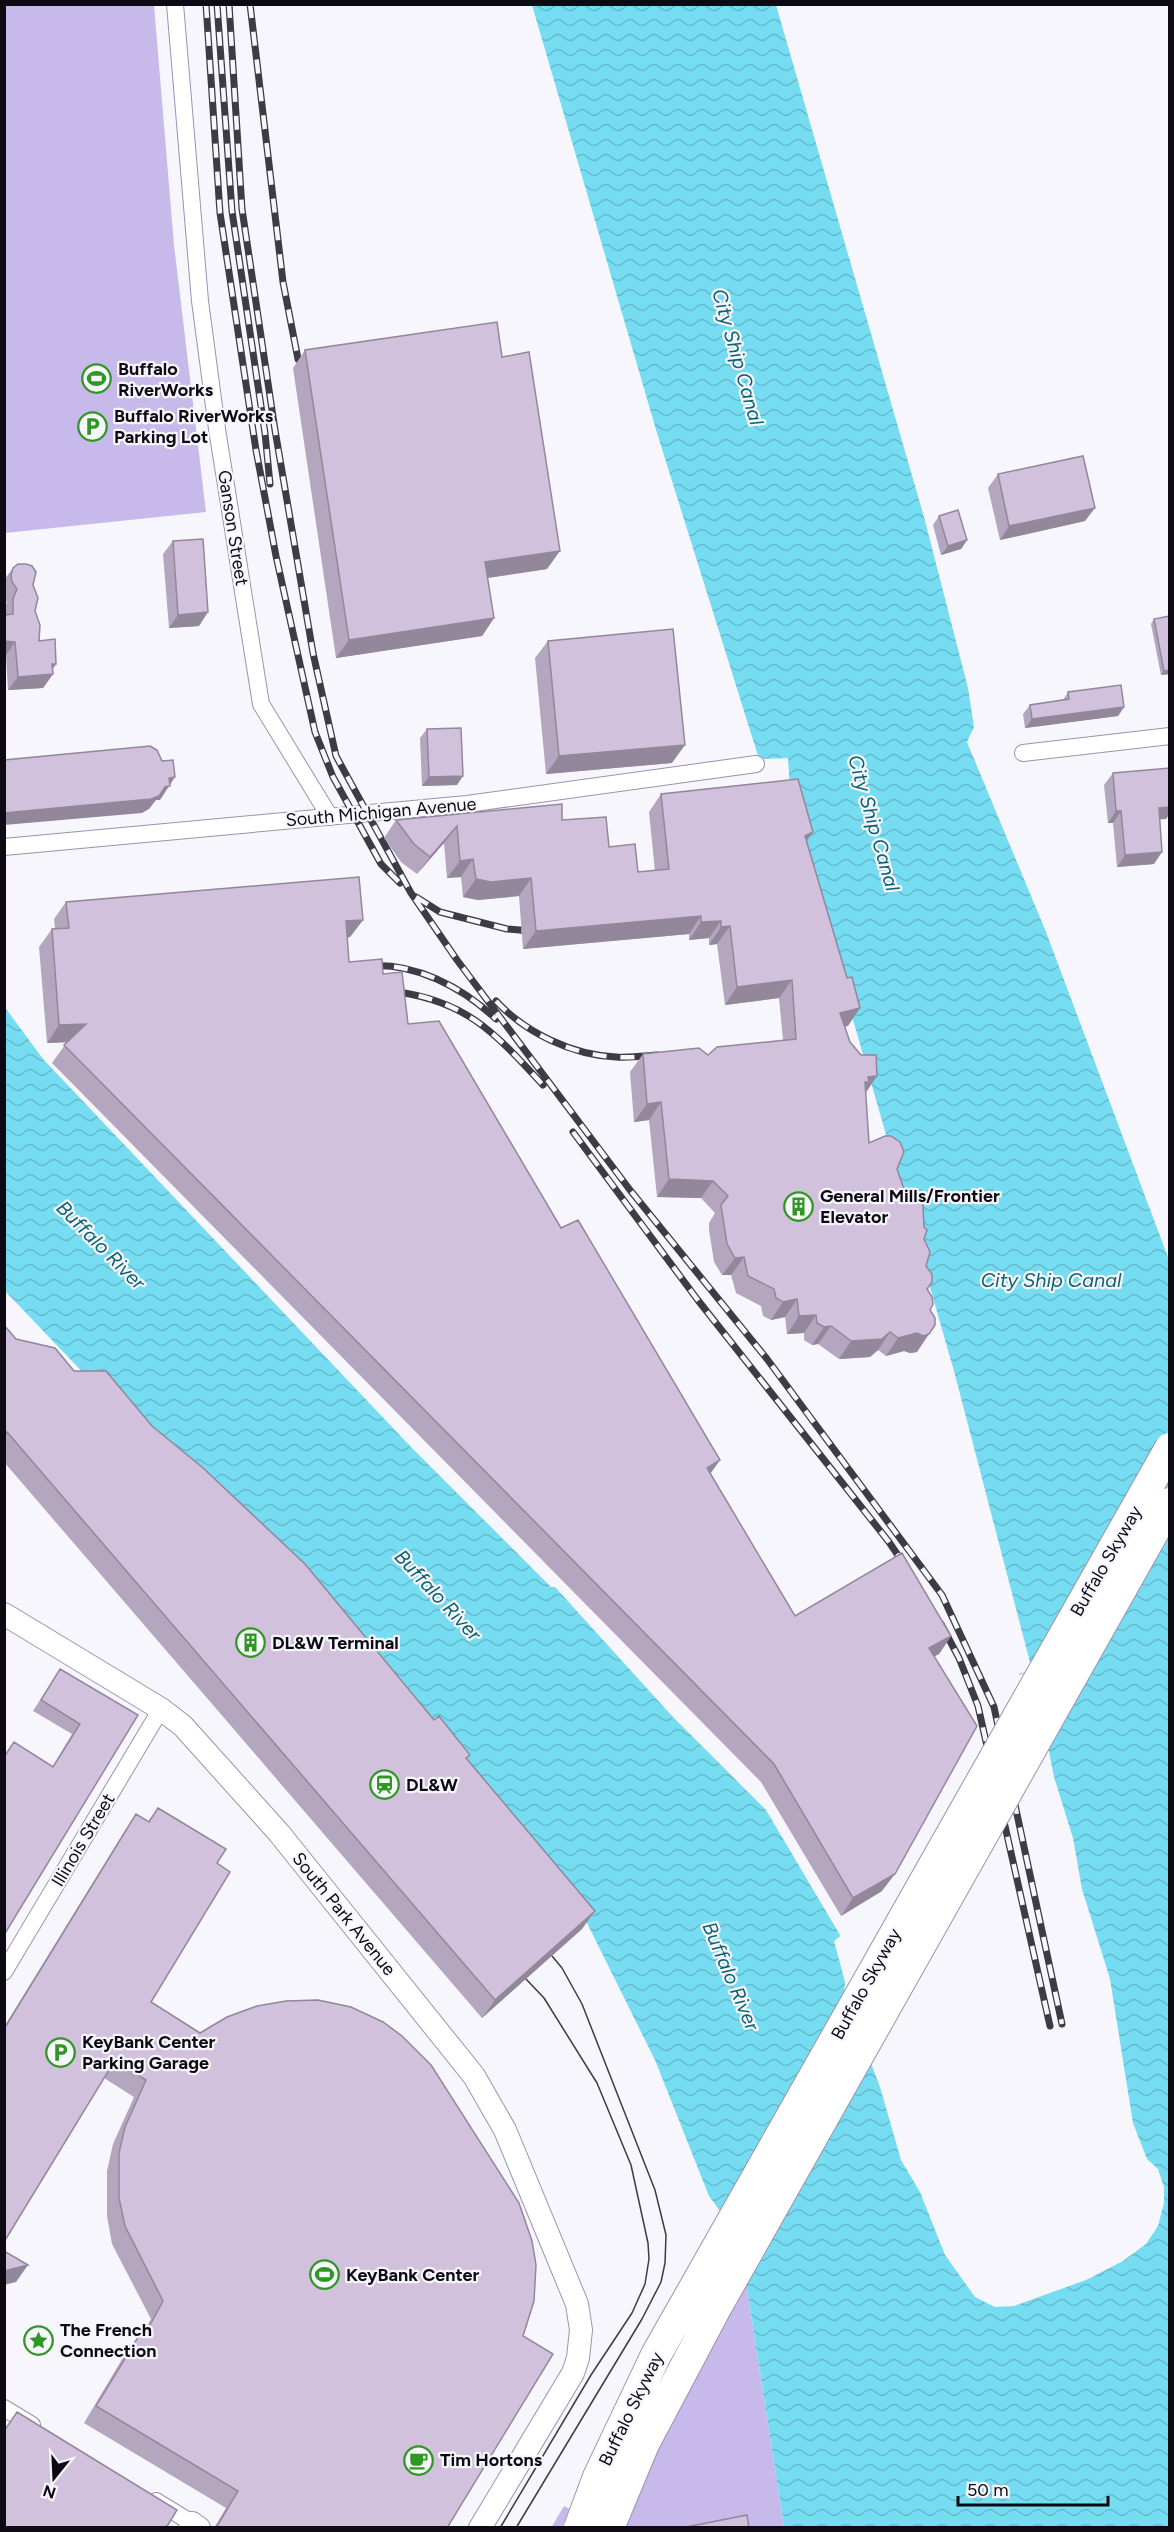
<svg xmlns="http://www.w3.org/2000/svg" width="1174" height="2532" font-family="Figtree,sans-serif">
<style>
.green{fill:#c7baeb}
.water{fill:url(#water-waves)}
.pier{fill:#f7f6fc}
.lines{fill:none;stroke-linecap:round;stroke-linejoin:round}
.street-casing{stroke:#9a93b0;stroke-width:18}
.secondary-casing{stroke:#9a93b0;stroke-width:24}
.street{stroke:#fff;stroke-width:16}
.secondary{stroke:#fff;stroke-width:22}
.tram{stroke:#3d3b44;stroke-width:1.5}
.rail-casing{stroke:#3d3b44;stroke-width:7}
.rail{stroke:#f7f6fc;stroke-width:4.5;stroke-dasharray:14;stroke-linecap:butt}
.highway-bridge-casing{stroke:#9a93b0;stroke-width:32;stroke-linecap:butt}
.highway-bridge{stroke:#fff;stroke-width:30}
.wall{fill:#b4a6be}
.shaded-wall{fill:#92879b}
.building{fill:#d1c1dd;stroke:#92879b;stroke-width:1.5}
.labels{text-anchor:middle;stroke-width:4.5;stroke-linejoin:round;paint-order:stroke}
.poi-label{font-size:18px;font-weight:bold;fill:#0d0a14;stroke:#f7f6fc;text-anchor:start}
.street-label{font-size:18px;fill:#0d0a14;stroke:#f7f6fc}
.water-label{font-size:20px;font-style:italic;fill:#0a6371;stroke:#f7f6fc}
</style>
<defs>
<pattern id="water-waves" width="16" height="10" patternUnits="userSpaceOnUse" patternTransform="scale(1.5)"><rect width="16" height="10" fill="#76dcf1"/><path d="M0 5q4-4 8 0t8 0" fill="none" stroke="#65bbce"/></pattern>
</defs>
<rect width="100%" height="100%" fill="#f7f6fc"/>
<path class="green" d="M 4,5 L 154,5 L 174,245 L 206,512 L 5,533 Z
M 746,2282 L 784,2527 L 609,2528 Z
M 564,2506 L 602,2527 L 551,2528 Z"/>
<path class="water" d="M 532,5 L 776,5 L 924,517 L 968,688 L 974,727 L 967,742 L 1046,932 L 1169,1260 L 1169,2527 L 784,2527 L 746,2282 L 745,2245 L 709,2196 L 655,2060 L 586,1921 L 114,1405 L 5,1291 L 4,1006 L 43,1059 L 411,1447 L 551,1587 L 555,1587 L 672,1716 L 766,1810 L 840,1935 L 956,2244 L 978,2277 L 1008,2292 L 1119,2244 L 1139,2216 L 1068,1859 L 1019,1674 L 1032,1670 L 954,1371 L 791,804 L 788,758 L 759,759 L 657,433 Z"/>
<path class="pier" d="M 1033,1670 L 1054,1777 L 1073,1838 L 1082,1889 L 1110,1979 L 1133,2123 L 1147,2159 L 1158,2169 L 1164,2187 L 1164,2203 L 1158,2226 L 1146,2244 L 1123,2261 L 1086,2280 L 1014,2306 L 995,2307 L 975,2297 L 945,2255 L 920,2192 L 901,2160 L 880,2087 L 844,1993 L 845,1982 L 834,1941 L 843,1934 L 959,2243 L 980,2275 L 1008,2289 L 1117,2242 L 1135,2215 L 1065,1860 L 1017,1676 Z"/>
<g class="lines">
<defs>
<path id="street" d="M 175,4 L 200,301 L 217,429 L 261,704 L 330,817
M 1023,753 L 1170,736
M 4,847 L 467,804 L 756,764
M 4,1972 L 161,1709
M 4,2408 L 32,2425
M 156,2501 L 192,2523"/>
<path id="secondary" d="M 4,1614 L 161,1709 L 183,1726 L 279,1833 L 474,2076 L 505,2130 L 577,2304 L 581,2330 L 578,2358 L 573,2373 L 480,2528
M 190,2528 L 192,2523 L 199,2528"/>
</defs>
<use href="#street" class="street-casing"/>
<use href="#secondary" class="secondary-casing"/>
<use href="#street" class="street"/>
<use href="#secondary" class="secondary"/>
<path class="tram" d="M 500,2528 L 591,2375 L 632,2313 L 645,2284 L 649,2259 L 648,2243 L 631,2165 L 597,2083 L 544,1998 L 526,1979
M 516,2528 L 642,2319 L 661,2282 L 665,2263 L 666,2235 L 655,2190 L 582,2004 L 562,1968 L 552,1956"/>
<defs>
<path id="rail" d="M 206,4 L 220,213 L 256,450 L 276,556 L 315,732 L 333,777 L 381,864 L 400,883
M 217,4 L 232,211 L 265,433 L 270,484
M 229,4 L 242,209 L 275,430 L 313,653 L 336,756 L 411,893 L 457,960 L 630,1190 L 767,1359 L 942,1595 L 994,1707 L 1062,2024
M 250,4 L 283,282 L 298,359
M 416,897 L 440,912 L 507,929 L 531,931
M 366,966 C 415,962 462,987 496,1019
M 391,991 C 466,1000 494,1032 543,1085
M 496,1001 C 526,1033 572,1055 616,1057 C 629,1058 644,1056 657,1055
M 573,1132 L 697,1299 L 889,1542 L 908,1570
M 941,1624 L 959,1658 L 978,1706 L 1050,2026"/>
</defs>
<use href="#rail" class="rail-casing"/>
<use href="#rail" class="rail"/>
<defs>
<path id="highway-bridge" d="M 579,2528 L 598,2477 L 656,2355 L 1170,1448
M 609,2528 L 644,2444 L 715,2310 L 1170,1503"/>
</defs>
<use href="#highway-bridge" class="highway-bridge-casing"/>
<use href="#highway-bridge" class="highway-bridge"/>
</g>
<path class="wall" d="M 305,350 L 502,357 L 547,569 L 488,578 L 494,618 L 482,636 L 336,658 L 293,368 Z
M 998,474 L 1085,521 L 1000,540 L 988,488 Z
M 939,516 L 967,540 L 961,549 L 941,555 L 933,525 Z
M 173,541 L 199,626 L 169,628 L 163,554 Z
M 13,568 L 33,585 L 35,611 L 39,641 L 56,664 L 53,669 L 53,674 L 43,688 L 8,690 L 6,655 L 4,655 L 4,610 L 7,602 L 4,598 L 4,580 Z
M 1170,616 L 1170,674 L 1161,675 L 1151,624 L 1154,619 Z
M 548,641 L 672,763 L 546,774 L 535,658 Z
M 1068,692 L 1124,707 L 1118,716 L 1025,728 L 1023,714 L 1030,705 L 1063,700 Z
M 427,729 L 457,785 L 422,786 L 420,738 Z
M 1170,768 L 1170,813 L 1166,819 L 1160,819 L 1154,864 L 1117,867 L 1113,823 L 1108,823 L 1104,785 L 1113,773 Z
M 661,794 L 807,841 L 848,1026 L 845,1026 L 865,1093 L 869,1143 L 897,1169 L 905,1192 L 924,1239 L 930,1310 L 917,1352 L 910,1353 L 904,1351 L 886,1356 L 878,1350 L 870,1357 L 839,1359 L 818,1344 L 812,1345 L 804,1340 L 804,1333 L 787,1334 L 785,1317 L 771,1320 L 763,1316 L 761,1306 L 736,1293 L 731,1275 L 722,1275 L 714,1262 L 709,1230 L 709,1223 L 715,1213 L 701,1198 L 657,1197 L 649,1120 L 634,1122 L 630,1072 L 643,1054 L 708,1055 L 783,1040 L 779,998 L 725,1005 L 717,944 L 709,945 L 709,938 L 689,940 L 689,934 L 523,949 L 519,896 L 478,900 L 463,897 L 461,877 L 447,878 L 444,843 L 417,874 L 401,862 L 384,838 L 396,820 L 562,820 L 609,847 L 638,872 L 655,871 L 649,812 Z
M 66,902 L 363,920 L 350,937 L 347,938 L 349,962 L 383,974 L 408,1024 L 561,1228 L 710,1473 L 795,1616 L 951,1636 L 939,1654 L 934,1656 L 882,1891 L 841,1916 L 761,1782 L 52,1063 L 67,1042 L 47,1043 L 39,947 L 52,929 L 55,929 L 54,919 Z
M 4,1325 L 16,1339 L 74,1371 L 152,1426 L 467,1759 L 582,1929 L 482,2018 L 4,1462 Z
M 60,1669 L 138,1715 L 4,1935 L 4,1756 L 14,1742 L 53,1766 L 72,1734 L 33,1711 Z
M 158,1808 L 217,1863 L 151,2002 L 447,2528 L 214,2528 L 226,2508 L 84,2423 L 127,2351 L 140,2334 L 142,2335 L 151,2319 L 112,2244 L 107,2216 L 107,2171 L 113,2144 L 134,2097 L 104,2078 L 4,2242 L 4,2027 L 124,1832 L 136,1814 L 148,1822 Z"/>
<path class="shaded-wall" d="M 1095,508 L 1085,521 L 1000,540 L 1009,526 Z
M 967,540 L 961,549 L 941,555 L 948,546 Z
M 560,551 L 547,569 L 473,580 L 485,562 Z
M 208,612 L 199,626 L 169,628 L 178,615 Z
M 494,618 L 482,636 L 336,658 L 349,640 Z
M 4,641 L 15,642 L 6,655 L 4,655 Z
M 52,664 L 56,664 L 49,674 L 53,674 L 43,688 L 8,690 L 18,677 Z
M 1170,670 L 1170,674 L 1161,675 L 1164,671 Z
M 1124,707 L 1118,716 L 1025,728 L 1032,719 Z
M 685,745 L 672,763 L 546,774 L 559,756 Z
M 463,776 L 457,785 L 422,786 L 429,777 Z
M 175,777 L 160,800 L 156,800 L 149,809 L 142,813 L 4,825 L 4,813 Z
M 1170,807 L 1170,813 L 1166,819 L 1151,820 L 1159,808 Z
M 1116,811 L 1121,811 L 1113,823 L 1108,823 Z
M 457,826 L 444,843 L 417,874 L 430,857 Z
M 813,832 L 801,849 L 805,836 Z
M 1162,852 L 1154,864 L 1117,867 L 1125,855 Z
M 473,859 L 461,877 L 447,878 L 460,861 Z
M 531,878 L 519,896 L 478,900 L 463,897 L 476,879 Z
M 701,916 L 689,934 L 523,949 L 536,931 Z
M 363,920 L 350,937 L 334,939 L 346,921 Z
M 721,921 L 709,938 L 689,940 L 701,922 Z
M 730,926 L 717,944 L 709,945 L 721,927 Z
M 792,980 L 779,998 L 725,1005 L 737,987 Z
M 860,1008 L 848,1026 L 827,1031 L 840,1013 Z
M 86,1024 L 74,1042 L 47,1043 L 59,1025 Z
M 877,1076 L 865,1094 L 852,1100 L 868,1077 Z
M 661,1102 L 649,1120 L 634,1122 L 647,1104 Z
M 669,1179 L 713,1181 L 701,1198 L 657,1197 Z
M 744,1257 L 731,1275 L 722,1275 L 735,1258 Z
M 797,1299 L 785,1317 L 771,1320 L 783,1302 Z
M 816,1315 L 804,1333 L 787,1334 L 799,1316 Z
M 831,1326 L 818,1344 L 812,1345 L 824,1327 Z
M 890,1332 L 878,1350 L 870,1357 L 839,1359 L 851,1341 Z
M 917,1333 L 929,1334 L 917,1352 L 910,1353 L 904,1351 L 886,1356 L 898,1338 Z
M 720,1460 L 708,1477 L 707,1468 Z
M 951,1636 L 939,1654 L 917,1666 L 929,1648 Z
M 895,1874 L 882,1891 L 841,1916 L 853,1898 Z
M 595,1911 L 582,1929 L 482,2018 L 495,2000 Z
M 28,2265 L 16,2282 L 4,2285 L 4,2271 Z"/>
<path class="building" d="M 497,322 L 502,357 L 529,352 L 560,551 L 485,562 L 494,618 L 349,640 L 305,350 Z
M 1083,456 L 1095,508 L 1009,526 L 998,474 Z
M 958,510 L 967,540 L 948,546 L 939,516 Z
M 203,539 L 208,612 L 178,615 L 173,541 Z
M 18,564 L 26,564 L 32,566 L 36,572 L 33,585 L 38,598 L 35,611 L 40,625 L 39,641 L 55,639 L 56,664 L 52,664 L 53,674 L 18,677 L 15,642 L 4,641 L 4,615 L 13,614 L 13,599 L 17,589 L 12,582 L 11,575 L 13,568 Z
M 1170,616 L 1170,670 L 1164,671 L 1154,619 Z
M 673,629 L 685,745 L 559,756 L 548,641 Z
M 1121,685 L 1124,707 L 1032,719 L 1030,705 L 1069,699 L 1068,692 Z
M 461,728 L 463,776 L 429,777 L 427,729 Z
M 150,746 L 157,750 L 162,761 L 173,760 L 175,777 L 169,778 L 170,786 L 165,787 L 159,796 L 151,799 L 4,813 L 4,760 Z
M 1170,768 L 1170,807 L 1159,808 L 1162,852 L 1125,855 L 1121,811 L 1116,811 L 1113,773 Z
M 798,779 L 813,832 L 805,836 L 847,978 L 852,977 L 860,1008 L 840,1013 L 850,1042 L 861,1055 L 876,1055 L 877,1076 L 868,1077 L 869,1082 L 865,1082 L 869,1143 L 885,1136 L 891,1136 L 900,1142 L 904,1152 L 897,1169 L 905,1192 L 920,1199 L 923,1206 L 924,1227 L 927,1230 L 924,1239 L 930,1252 L 926,1266 L 932,1274 L 932,1282 L 927,1289 L 932,1297 L 933,1304 L 930,1310 L 935,1318 L 935,1325 L 929,1334 L 923,1336 L 917,1333 L 898,1338 L 890,1332 L 882,1339 L 851,1341 L 831,1326 L 824,1327 L 817,1323 L 816,1315 L 799,1316 L 797,1299 L 783,1302 L 776,1298 L 774,1289 L 748,1276 L 744,1257 L 735,1258 L 727,1244 L 722,1212 L 721,1205 L 728,1196 L 713,1181 L 669,1179 L 661,1102 L 647,1104 L 643,1054 L 699,1048 L 708,1055 L 717,1047 L 796,1039 L 792,980 L 737,987 L 730,926 L 721,927 L 721,921 L 701,922 L 701,916 L 536,931 L 531,878 L 491,882 L 476,879 L 473,859 L 460,861 L 457,826 L 430,857 L 414,844 L 396,820 L 562,804 L 562,820 L 606,817 L 609,847 L 635,844 L 638,872 L 669,869 L 661,794 Z
M 359,877 L 363,920 L 346,921 L 349,962 L 382,959 L 383,974 L 402,972 L 408,1024 L 439,1021 L 561,1228 L 578,1220 L 720,1460 L 707,1468 L 795,1616 L 902,1553 L 951,1636 L 929,1648 L 977,1726 L 895,1874 L 853,1898 L 774,1764 L 64,1045 L 86,1024 L 59,1025 L 52,929 L 69,928 L 66,902 Z
M 4,1325 L 16,1339 L 55,1348 L 74,1371 L 106,1371 L 152,1426 L 202,1467 L 305,1564 L 434,1720 L 439,1716 L 470,1755 L 466,1758 L 595,1911 L 495,2000 L 7,1432 L 4,1436 Z
M 60,1669 L 138,1715 L 4,1935 L 4,1757 L 14,1742 L 53,1767 L 80,1724 L 41,1700 Z
M 158,1808 L 226,1849 L 217,1863 L 230,1872 L 151,2002 L 200,2033 L 227,2017 L 257,2006 L 286,2001 L 318,2000 L 351,2007 L 383,2022 L 402,2036 L 431,2065 L 519,2203 L 532,2241 L 536,2265 L 534,2301 L 523,2336 L 553,2354 L 447,2528 L 216,2528 L 238,2491 L 96,2406 L 140,2334 L 144,2336 L 163,2301 L 125,2226 L 119,2198 L 119,2153 L 125,2127 L 146,2080 L 115,2060 L 4,2242 L 4,2029 L 136,1814 L 149,1822 Z
M 4,2251 L 28,2265 L 4,2271 Z
M 17,2412 L 177,2510 L 166,2528 L 4,2528 L 4,2431 Z
M 747,2515 L 749,2528 L 681,2528 Z"/>
<defs>
<symbol id="stadium-ring" viewBox="-11 -11 22 22"><circle r="9.5" fill="#f7f6fc" stroke="#2e9822" stroke-width="1.5"/><path d="M0-5a6.5 5 0 1 0 0 10a6.5 5 0 1 0 0-10ZM-3.5-1.8h7v3.6h-7Z" fill="#2e9822"/></symbol>
<symbol id="parking-ring" viewBox="-11 -11 22 22"><circle r="9.5" fill="#f7f6fc" stroke="#2e9822" stroke-width="1.5"/><path d="M-3.5-5.5H1a3.5 3.5 0 0 1 0 7H-1V5.5H-3.5ZM-1-3.4V-.6H.8a1.4 1.4 0 0 0 0-2.8Z" fill="#2e9822"/></symbol>
<symbol id="building-ring" viewBox="-11 -11 22 22"><circle r="9.5" fill="#f7f6fc" stroke="#2e9822" stroke-width="1.5"/><path d="M-4-6H4V6H1V3H-1V6H-4ZM-2.5-4.3h1.7v1.8h-1.7ZM.8-4.3h1.7v1.8H.8ZM-2.5-1h1.7V.8h-1.7ZM.8-1h1.7V.8H.8Z" fill="#2e9822"/></symbol>
<symbol id="station-ring" viewBox="-11 -11 22 22"><circle r="9.5" fill="#f7f6fc" stroke="#2e9822" stroke-width="1.5"/><path d="M-3-6H3Q5-6 5-4V2Q5 4 3 4L4.5 6H3L1.5 4h-3L-3 6H-4.5L-3 4Q-5 4-5 2V-4Q-5-6-3-6ZM-3.5-4v3h7v-3ZM-3.5 1v1.5H-2V1ZM2 1v1.5H3.5V1Z" fill="#2e9822"/></symbol>
<symbol id="sight-ring" viewBox="-11 -11 22 22"><circle r="9.5" fill="#f7f6fc" stroke="#2e9822" stroke-width="1.5"/><path d="M0-6L1.8-2.2L6-1.7L2.9 1.2L3.7 5.4L0 3.3L-3.7 5.4L-2.9 1.2L-6-1.7L-1.8-2.2Z" fill="#2e9822"/></symbol>
<symbol id="cafe-ring" viewBox="-11 -11 22 22"><circle r="9.5" fill="#f7f6fc" stroke="#2e9822" stroke-width="1.5"/><path d="M-5.5-4.5H6V0H3Q3 3.5 0 3.5H-2.5Q-5.5 3.5-5.5 0ZM3-3.2v2h1.7v-2ZM-6 4.5H4V6H-6Z" fill="#2e9822"/></symbol>
</defs>
<g fill-rule="evenodd">
<use href="#stadium-ring" x="80" y="362" width="33" height="33"/>
<use href="#parking-ring" x="76" y="410" width="33" height="33"/>
<use href="#building-ring" x="782" y="1190" width="33" height="33"/>
<use href="#building-ring" x="234" y="1626" width="33" height="33"/>
<use href="#station-ring" x="368" y="1768" width="33" height="33"/>
<use href="#parking-ring" x="44" y="2036" width="33" height="33"/>
<use href="#stadium-ring" x="308" y="2258" width="33" height="33"/>
<use href="#sight-ring" x="22" y="2324" width="33" height="33"/>
<use href="#cafe-ring" x="402" y="2444" width="33" height="33"/>
</g>
<g class="labels">
<g class="poi-label">
<text x="118" y="375">Buffalo<tspan x="118" dy="21">RiverWorks</tspan></text>
<text x="114" y="422">Buffalo RiverWorks<tspan x="114" dy="21">Parking Lot</tspan></text>
<text x="820" y="1202">General Mills/Frontier<tspan x="820" dy="21">Elevator</tspan></text>
<text x="272" y="1649">DL&amp;W Terminal</text>
<text x="406" y="1791">DL&amp;W</text>
<text x="82" y="2048">KeyBank Center<tspan x="82" dy="21">Parking Garage</tspan></text>
<text x="346" y="2281">KeyBank Center</text>
<text x="60" y="2336">The French<tspan x="60" dy="21">Connection</tspan></text>
<text x="440" y="2466">Tim Hortons</text>
</g>
<g class="street-label">
<text transform="translate(233 528) rotate(81)" y="6">Ganson Street</text>
<text transform="translate(381 812) rotate(-5)" y="6">South Michigan Avenue</text>
<text transform="translate(1106 1561) rotate(-60)" y="6">Buffalo Skyway</text>
<text transform="translate(83 1840) rotate(-59)" y="6">Illinois Street</text>
<text transform="translate(344 1914) rotate(51)" y="6">South Park Avenue</text>
<text transform="translate(866 1984) rotate(-61)" y="6">Buffalo Skyway</text>
<text transform="translate(631 2409) rotate(-64)" y="6">Buffalo Skyway</text>
</g>
<g class="water-label">
<text transform="translate(738 357) rotate(74)" y="7">City Ship Canal</text>
<text transform="translate(874 823) rotate(74)" y="7">City Ship Canal</text>
<text transform="translate(101 1245) rotate(45)" y="7">Buffalo River</text>
<text x="1051" y="1287">City Ship Canal</text>
<text transform="translate(438 1595) rotate(47)" y="7">Buffalo River</text>
<text transform="translate(731 1976) rotate(67)" y="7">Buffalo River</text>
</g>
</g>
<rect width="1174" height="2532" fill="none" stroke="#0d0a14" stroke-width="12"/>
<g transform="translate(54 2478) rotate(198)" stroke="#f7f6fc" stroke-width="4.5" paint-order="stroke">
<path d="M0-4.5L10 22L0 15L-10 22Z" fill="#0d0a14"/>
<text y="-9" font-size="16" font-weight="bold" text-anchor="middle" fill="#0d0a14">N</text>
</g>
<path d="M958 2496v9h150v-9" fill="none" stroke="#0d0a14" stroke-width="3"/>
<text x="967" y="2496" font-size="18" fill="#0d0a14" stroke="#f7f6fc" stroke-width="4.5" paint-order="stroke">50 m</text>
</svg>
